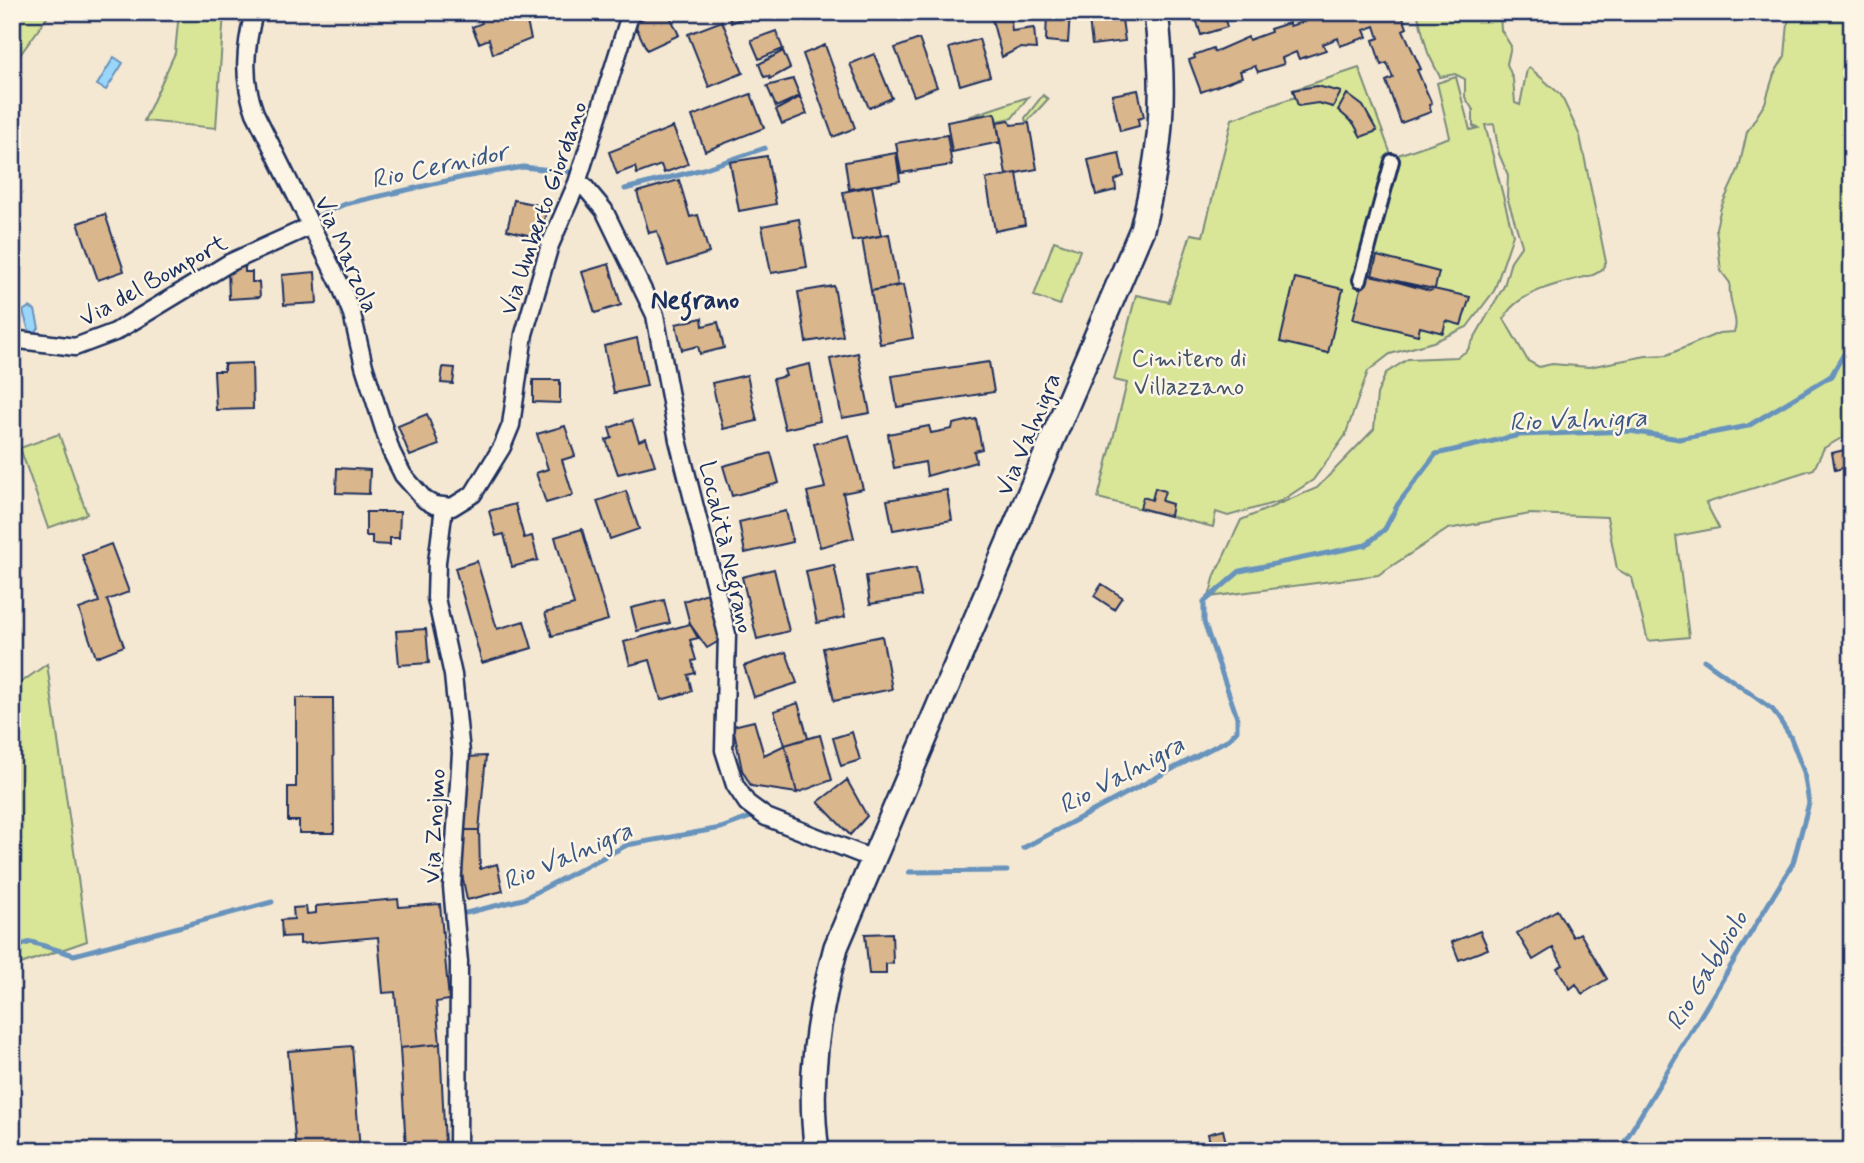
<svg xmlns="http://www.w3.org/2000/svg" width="1864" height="1163" font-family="Mynerve,sans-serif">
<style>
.green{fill:#d9e698;stroke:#7a8a7b;stroke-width:2}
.water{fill:#9ad5fa;stroke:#6793bc;stroke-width:2}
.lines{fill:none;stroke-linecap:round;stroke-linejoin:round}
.stream{stroke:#6793bc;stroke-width:5}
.building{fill:#dab68c;stroke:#1b2f5e;stroke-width:2}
.pedestrian-casing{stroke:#1b2f5e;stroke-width:18}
.minor-casing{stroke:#1b2f5e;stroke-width:21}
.secondary-casing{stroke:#1b2f5e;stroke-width:28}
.pedestrian{stroke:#fcf5e5;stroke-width:12}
.minor{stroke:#fcf5e5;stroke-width:16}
.secondary{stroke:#fcf5e5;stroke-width:23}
.labels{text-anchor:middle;stroke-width:5;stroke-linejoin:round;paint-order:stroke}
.street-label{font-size:24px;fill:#1b2f5e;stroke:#fcf5e5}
.park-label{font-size:24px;fill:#41546a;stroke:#fcf5e5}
.water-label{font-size:26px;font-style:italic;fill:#3b5885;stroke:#fcf5e5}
.neighbourhood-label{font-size:26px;font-weight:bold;fill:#1b2f5e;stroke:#fcf5e5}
</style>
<rect width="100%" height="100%" fill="#f5e8d3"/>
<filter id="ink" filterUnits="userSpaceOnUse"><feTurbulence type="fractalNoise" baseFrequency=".0143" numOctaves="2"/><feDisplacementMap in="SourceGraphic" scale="14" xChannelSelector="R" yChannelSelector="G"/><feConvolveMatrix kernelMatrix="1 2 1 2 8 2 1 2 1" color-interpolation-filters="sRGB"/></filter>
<g filter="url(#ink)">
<path class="green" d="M 12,12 L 51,12 L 12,66 Z
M 179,12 L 224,12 L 216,128 L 144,121 L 175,53 Z
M 1417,12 L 1500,12 L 1501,30 L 1511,46 L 1507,64 L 1513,79 L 1515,103 L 1520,105 L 1527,69 L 1530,68 L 1561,95 L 1580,136 L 1606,262 L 1601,271 L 1593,275 C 1566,282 1515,291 1504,319 L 1528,361 L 1539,367 L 1552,364 L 1589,367 L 1646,356 L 1667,355 L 1719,333 L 1734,332 C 1740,320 1727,302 1730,283 L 1721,271 L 1716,228 L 1721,207 L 1739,168 L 1747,132 L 1765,103 L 1774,74 L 1785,56 L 1789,12 L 1852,12 L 1852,432 L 1824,448 L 1814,469 L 1706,503 L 1719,528 L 1676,536 L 1689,637 L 1648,641 L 1632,578 L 1617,569 L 1607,517 L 1530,514 L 1448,529 L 1378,575 L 1209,597 L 1215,575 L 1241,520 L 1317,488 L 1374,429 L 1377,394 L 1386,373 L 1408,359 L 1457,357 L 1467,351 L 1504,286 L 1511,261 L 1522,245 L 1507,197 L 1508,175 L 1499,154 L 1494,124 L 1485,125 L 1513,235 L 1494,291 L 1467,327 L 1433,342 L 1390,354 L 1368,371 L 1345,436 L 1313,480 L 1281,501 L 1228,516 L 1216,512 L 1213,527 L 1098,498 L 1127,383 L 1114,380 L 1136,295 L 1169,302 L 1191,234 L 1203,236 L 1232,119 L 1295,97 L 1293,90 L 1359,68 L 1392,157 L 1450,137 L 1437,83 L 1456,77 L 1470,130 L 1478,128 L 1473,126 L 1473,110 L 1465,97 L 1465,79 L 1455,74 L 1440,77 L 1428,53 Z
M 1043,95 L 1048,99 L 1026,123 L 1025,118 Z
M 1028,97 L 1012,118 L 997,121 L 995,113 L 968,117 Z
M 1054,241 L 1080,250 L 1060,305 L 1034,296 Z
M 59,434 L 87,514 L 48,528 L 20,448 Z
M 12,664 L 16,686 L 47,664 L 87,941 L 12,967 Z"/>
<path class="water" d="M 114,57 L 123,63 L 106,90 L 97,85 Z
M 29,307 L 35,310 L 39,328 L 34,333 L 29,331 L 23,311 Z"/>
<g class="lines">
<path class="stream" d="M 625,189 L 703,169 L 765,148
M 318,216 L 345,204 L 464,177 L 523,167 L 570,172
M 1023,848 L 1229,739 L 1237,730 L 1237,717 L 1204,622 L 1204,602 L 1240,571 L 1366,545 L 1385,529 L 1398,504 L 1436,454 L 1520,435 L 1630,431 L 1679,439 L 1748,426 L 1831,376 L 1852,340
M 909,872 L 1007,871
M 466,913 L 523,899 L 627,845 L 721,828 L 751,817 L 762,822
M 12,948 L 31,942 L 74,955 L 272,902
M 1619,1151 L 1793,863 L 1809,803 L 1804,772 L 1790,736 L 1773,710 L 1704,660"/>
</g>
<path class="building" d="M 485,12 L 544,12 L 545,17 L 527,22 L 531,39 L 493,54 L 489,39 L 479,43 L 472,27 L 482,23 L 479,15 Z
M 656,12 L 668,12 L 679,35 L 647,50 L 634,23 Z
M 728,12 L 756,12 L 756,13 L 731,23 Z
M 797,12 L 819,12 L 799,19 Z
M 990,12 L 1010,12 L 1012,31 L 1034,28 L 1036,49 L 1019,48 L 1002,57 Z
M 1047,12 L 1070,12 L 1068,43 L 1046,41 Z
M 1088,12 L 1121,12 L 1125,41 L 1092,45 Z
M 1194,12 L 1223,12 L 1227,27 L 1201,35 Z
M 1248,12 L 1267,12 L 1251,18 Z
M 1334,12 L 1401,12 L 1407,28 L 1403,30 L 1421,69 L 1417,70 L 1432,104 L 1429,105 L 1431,112 L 1401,123 L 1386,81 L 1393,78 L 1387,63 L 1381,65 L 1373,40 L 1379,38 L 1375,26 L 1364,30 L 1367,37 L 1340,46 L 1338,38 L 1323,44 L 1326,50 L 1299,59 L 1296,52 L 1282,58 L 1284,64 L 1258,72 L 1255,66 L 1240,71 L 1242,77 L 1201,92 L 1189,60 L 1195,58 L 1194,55 L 1213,48 L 1214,52 L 1248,37 L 1249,40 L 1271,32 L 1270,29 L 1289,23 L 1290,26 Z
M 722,21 L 743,73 L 709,87 L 688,34 Z
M 776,31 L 783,49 L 759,59 L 751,40 Z
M 919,39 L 937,87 L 914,96 L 895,48 Z
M 979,39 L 990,76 L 960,85 L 949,48 Z
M 825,45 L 855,128 L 833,137 L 803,54 Z
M 783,51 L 790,68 L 770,79 L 769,76 L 764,77 L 759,64 Z
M 874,54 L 892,98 L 869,108 L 850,64 Z
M 793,79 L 800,96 L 776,107 L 767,86 Z
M 1317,86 L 1341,92 L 1333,107 L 1318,103 L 1298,106 L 1293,90 Z
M 1138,90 L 1144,117 L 1138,119 L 1139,126 L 1120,131 L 1112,95 Z
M 751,94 L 764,128 L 705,151 L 692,116 Z
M 1347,94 L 1363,106 L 1377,131 L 1361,137 L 1354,124 L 1338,110 Z
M 800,97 L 807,114 L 782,124 L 776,110 Z
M 995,113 L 1000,142 L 952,152 L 947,122 Z
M 1009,120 L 1011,125 L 1029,123 L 1037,169 L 1006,175 L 997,122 Z
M 673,127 L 688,164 L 664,173 L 661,165 L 637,174 L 635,167 L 617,174 L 609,152 Z
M 947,135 L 952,165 L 901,173 L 896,143 Z
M 896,153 L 900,181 L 849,189 L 845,162 Z
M 1119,153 L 1124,176 L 1115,180 L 1116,190 L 1096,195 L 1088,160 Z
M 767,156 L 776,204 L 739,211 L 730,162 Z
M 1017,173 L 1025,225 L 995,231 L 986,179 Z
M 679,180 L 690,217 L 698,215 L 709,253 L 668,266 L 657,231 L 649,233 L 637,192 Z
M 872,186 L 881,236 L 852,241 L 843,192 Z
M 514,200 L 547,207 L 540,238 L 507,230 Z
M 105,214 L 124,271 L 98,280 L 78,223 Z
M 799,219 L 807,267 L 771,273 L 762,226 Z
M 889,234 L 898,285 L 871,291 L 862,239 Z
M 1377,256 L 1439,272 L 1435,288 L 1430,291 L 1372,275 Z
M 609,264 L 621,305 L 595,313 L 582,272 Z
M 245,267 L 245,272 L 252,272 L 252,282 L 259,282 L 260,297 L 229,299 L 228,268 Z
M 315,272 L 317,303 L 284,305 L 282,275 Z
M 1365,274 L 1470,297 L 1461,325 L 1446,321 L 1443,333 L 1420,327 L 1418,335 L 1353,319 Z
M 1295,278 L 1343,289 L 1328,353 L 1280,342 Z
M 903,285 L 913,338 L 880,344 L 871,291 Z
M 834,286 L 843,336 L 806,342 L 798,292 Z
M 702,318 L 703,326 L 718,322 L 724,348 L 700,354 L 698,346 L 682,350 L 676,324 Z
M 637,338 L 647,386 L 614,393 L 604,346 Z
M 858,353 L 870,413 L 842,418 L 830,359 Z
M 989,362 L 994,392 L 897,407 L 892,376 Z
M 252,363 L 253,409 L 216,410 L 214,371 L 224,371 L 224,364 Z
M 810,364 L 820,421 L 785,429 L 773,379 L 786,376 L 784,370 Z
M 443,367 L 455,368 L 453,384 L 441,383 Z
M 747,375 L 757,421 L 723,429 L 712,383 Z
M 533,380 L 560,380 L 560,403 L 533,402 Z
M 427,414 L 439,445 L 410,456 L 398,426 Z
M 976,419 L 982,449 L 974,451 L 976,462 L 927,476 L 925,462 L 894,468 L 888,434 L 929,426 L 931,433 L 952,429 L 953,424 Z
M 632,420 L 639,441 L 646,438 L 655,465 L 618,474 L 606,440 L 612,438 L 609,428 Z
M 565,426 L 575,456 L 562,460 L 573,495 L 546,503 L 536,473 L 548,469 L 537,434 Z
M 849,435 L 863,489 L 843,493 L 854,538 L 820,547 L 807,492 L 825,488 L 814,444 Z
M 1852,448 L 1852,466 L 1835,470 L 1832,453 Z
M 771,453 L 779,483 L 732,496 L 723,466 Z
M 337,468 L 370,470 L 369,494 L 336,493 Z
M 1155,488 L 1165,491 L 1162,501 L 1172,504 L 1170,516 L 1140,508 L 1143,497 L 1152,500 Z
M 947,490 L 952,520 L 893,530 L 887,500 Z
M 626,491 L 639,529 L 610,539 L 597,501 Z
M 515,504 L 524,538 L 532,536 L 538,560 L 512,567 L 504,534 L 496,536 L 489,511 Z
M 786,511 L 793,542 L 745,553 L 739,522 Z
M 366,512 L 400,512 L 399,538 L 390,538 L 390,545 L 372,544 L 372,536 L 366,536 Z
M 582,529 L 608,620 L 552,636 L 545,613 L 574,605 L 555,537 Z
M 111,544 L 129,592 L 107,600 L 124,646 L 96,657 L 79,609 L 99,602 L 82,555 Z
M 477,561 L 497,629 L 524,621 L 532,648 L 482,663 L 455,568 Z
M 834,565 L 845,617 L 817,623 L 806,571 Z
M 916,568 L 921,596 L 870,604 L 866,576 Z
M 774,569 L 789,631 L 757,639 L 742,577 Z
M 1102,584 L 1122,597 L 1114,609 L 1094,596 Z
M 713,591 L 724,638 L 707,648 L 690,624 L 684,601 Z
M 664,600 L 670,623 L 637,631 L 631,608 Z
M 690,624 L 698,638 L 690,640 L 696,660 L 692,661 L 695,673 L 688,675 L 692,691 L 661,700 L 650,660 L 630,665 L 624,642 Z
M 426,629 L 429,663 L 399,665 L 396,631 Z
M 882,636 L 892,689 L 834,701 L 823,648 Z
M 786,652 L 797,683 L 754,697 L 744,666 Z
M 296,698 L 333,698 L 334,833 L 299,833 L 299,821 L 288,821 L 288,787 L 296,787 Z
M 798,703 L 808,738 L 785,745 L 774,711 Z
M 754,721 L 764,755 L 785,745 L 797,793 L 751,786 L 742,770 L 733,726 Z
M 852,732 L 860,760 L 841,766 L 833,738 Z
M 820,735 L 832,780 L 797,793 L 785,745 Z
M 486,756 L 479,830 L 462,830 L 466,757 Z
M 847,780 L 867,816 L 850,835 L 818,802 Z
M 462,830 L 479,830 L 480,869 L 497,864 L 503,891 L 467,900 L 462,874 Z
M 398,899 L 399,907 L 440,904 L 449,1000 L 436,1002 L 440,1044 L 400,1048 L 395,992 L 383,993 L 378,937 L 300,944 L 300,936 L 282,937 L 281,920 L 294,919 L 293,908 L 306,907 L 307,914 L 316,913 L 316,906 Z
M 1557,910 L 1573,937 L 1580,933 L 1607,979 L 1582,994 L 1576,984 L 1570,989 L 1557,968 L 1563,965 L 1553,948 L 1533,960 L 1517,933 Z
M 1480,931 L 1488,949 L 1459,960 L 1452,942 Z
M 892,933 L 893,963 L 886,964 L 886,974 L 869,974 L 865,934 Z
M 440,1044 L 445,1145 L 406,1148 L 400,1048 Z
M 352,1046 L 360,1151 L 296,1151 L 288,1051 Z
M 1223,1130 L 1228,1151 L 1212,1151 L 1208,1134 Z"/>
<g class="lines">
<defs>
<path id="pedestrian" d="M 1360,280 L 1392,161"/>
<path id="minor" d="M 254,12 C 245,48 242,79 255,113 L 340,284 L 352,314 L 364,366 L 391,451 L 403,475 L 425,500 L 434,505 L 452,507 L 473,494 L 502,447 L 511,425 L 524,334 L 550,245 L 577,183 L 631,12
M 577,183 L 584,186 L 604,210 L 655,315 L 678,440 L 727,634 L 724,750 L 735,785 L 747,803 L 766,817 L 873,859
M 12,339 L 75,347 L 115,332 L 229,263 L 311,226
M 444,507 L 437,562 L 436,598 L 453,675 L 461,753 L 452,887 L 459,962 L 458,1151"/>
<path id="secondary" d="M 817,1151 C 807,1081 818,1014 836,947 L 1142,229 C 1162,149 1166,94 1156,12"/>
</defs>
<use href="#pedestrian" class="pedestrian-casing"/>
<use href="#minor" class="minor-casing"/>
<use href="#secondary" class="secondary-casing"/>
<use href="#pedestrian" class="pedestrian"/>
<use href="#minor" class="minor"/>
<use href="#secondary" class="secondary"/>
</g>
</g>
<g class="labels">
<g class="street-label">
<text transform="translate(543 208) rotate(-71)" y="8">Via Umberto Giordano</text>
<text transform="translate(347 254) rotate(66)" y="8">Via Marzola</text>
<text transform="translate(153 280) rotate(-29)" y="8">Via del Bomport</text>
<text transform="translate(1028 434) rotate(-67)" y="8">Via Valnigra</text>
<text transform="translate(727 547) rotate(77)" y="8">Località Negrano</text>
<text transform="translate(434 826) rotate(-87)" y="8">Via Znojmo</text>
</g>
<g class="park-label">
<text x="1189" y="366">Cimitero di<tspan x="1189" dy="28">Villazzano</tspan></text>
</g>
<g class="water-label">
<text transform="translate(439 165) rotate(-12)" y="9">Rio Cernidor</text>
<text transform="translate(1578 419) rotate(-2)" y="9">Rio Valnigra</text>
<text transform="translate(1121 774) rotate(-28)" y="9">Rio Valnigra</text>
<text transform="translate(567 855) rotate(-23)" y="9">Rio Valnigra</text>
<text transform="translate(1706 970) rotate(-59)" y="9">Rio Gabbiolo</text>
</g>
<g class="neighbourhood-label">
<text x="695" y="308">Negrano</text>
</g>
</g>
<rect width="1864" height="1163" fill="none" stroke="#fcf5e5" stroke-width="42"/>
<rect x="21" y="21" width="1822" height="1121" fill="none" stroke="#1b2f5e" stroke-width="2.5" filter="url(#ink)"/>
</svg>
